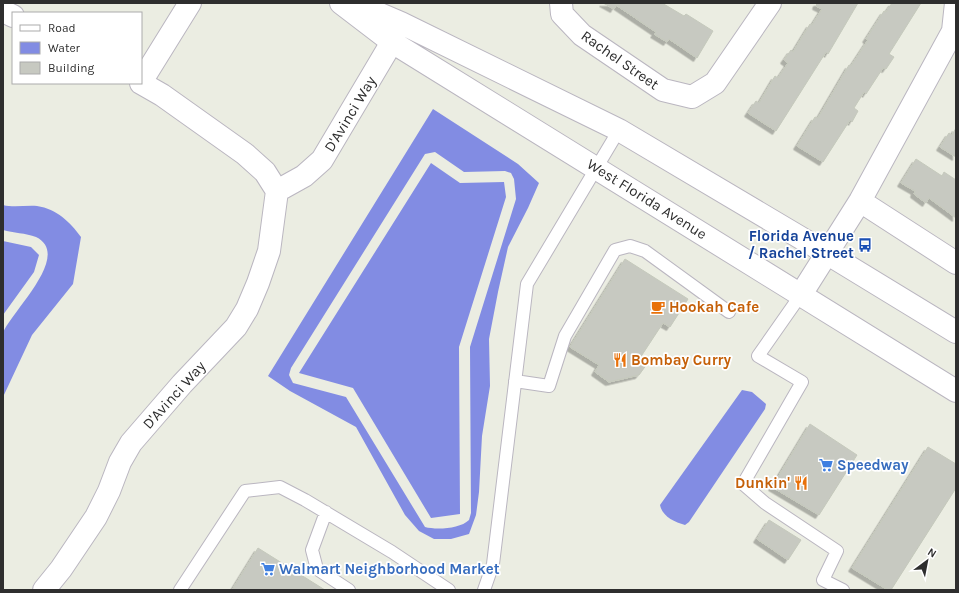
<svg xmlns="http://www.w3.org/2000/svg" width="959" height="593" font-family="Karla,sans-serif">
<style>
.water{fill:#828ce3;fill-rule:evenodd}
.building{fill:#c7c9c1;stroke:#c5c9bc;filter:url(#shadow)}
.lines{fill:none;stroke-linecap:round;stroke-linejoin:round}
.lane-casing{stroke:#bab6c0;stroke-width:14}
.street-casing{stroke:#bab6c0;stroke-width:24}
.secondary-casing{stroke:#bab6c0;stroke-width:24}
.lane{stroke:#fff;stroke-width:12}
.street{stroke:#fff;stroke-width:22}
.secondary{stroke:#fff;stroke-width:22}
.labels{text-anchor:middle;stroke-width:3.5;stroke-linejoin:round;paint-order:stroke}
.street-label{font-size:15px;fill:#2e2e2e;stroke:#fff}
.transit-label{font-size:15px;font-weight:bold;fill:#164399;stroke:#fff;text-anchor:end}
.food-label{font-size:15px;font-weight:bold;fill:#c56008;stroke:#fff;text-anchor:start}
.shop-label{font-size:15px;font-weight:bold;fill:#366cbe;stroke:#fff;text-anchor:start}
</style>
<defs>
<filter id="shadow"><feDropShadow dx="-3.5" dy="3.5" stdDeviation="0" flood-color="#0004"/></filter>
</defs>
<rect width="100%" height="100%" fill="#ebede2"/>
<path class="water" d="M 433,109 L 518,164 L 539,183 L 528,208 L 508,247 L 498,292 L 489,339 L 490,386 L 482,436 L 479,492 L 476,515 L 469,534 L 451,539 L 434,539 L 419,531 L 405,515 L 356,427 L 290,391 L 268,376 ZM 435,152 L 464,172 L 505,171 L 511,173 L 514,179 L 516,199 L 470,347 L 471,513 L 469,520 C 460,529 436,530 425,527 L 346,397 L 293,383 L 289,375 L 291,368 L 425,154 Z
M 431,163 L 460,183 L 504,182 L 506,197 L 459,347 L 460,514 L 431,518 L 353,388 L 299,373 Z
M 3,205 C 14,208 26,205 37,206 C 57,209 70,222 81,237 L 73,284 L 32,335 L 3,397 C 3,385 0,342 3,333 C 11,312 73,255 36,237 C 26,233 13,233 3,230 Z
M 3,241 L 31,247 L 39,255 L 34,272 L 3,315 Z
M 742,390 L 752,392 L 766,404 L 765,409 L 689,522 L 685,525 C 674,522 662,516 660,505 Z"/>
<path class="building" d="M 603,3 L 662,3 L 684,16 L 686,14 L 713,31 L 697,58 L 669,39 L 667,42 L 654,34 L 656,32 L 616,5 L 614,9 Z
M 817,3 L 858,3 L 828,54 L 826,52 L 776,131 L 748,113 L 756,101 L 759,103 L 775,76 L 778,78 L 788,63 L 784,60 L 791,50 L 793,52 L 810,24 L 812,25 L 822,9 L 816,6 Z
M 892,3 L 921,3 L 889,54 L 894,57 L 886,69 L 883,68 L 866,94 L 864,92 L 854,108 L 858,111 L 852,122 L 850,120 L 823,162 L 797,146 L 815,117 L 818,118 L 849,65 L 851,66 L 868,40 L 866,39 L 884,11 L 886,12 Z
M 956,128 L 956,157 L 940,147 L 949,133 L 952,135 Z
M 916,159 L 942,176 L 944,172 L 956,180 L 956,218 L 929,198 L 926,203 L 914,194 L 915,191 L 901,183 Z
M 625,259 L 688,299 L 670,327 L 663,323 L 640,358 L 647,364 L 639,375 L 609,382 L 595,372 L 599,365 L 570,347 Z
M 810,424 L 857,455 L 819,515 L 772,487 Z
M 928,447 L 956,464 L 956,488 L 891,590 L 888,590 L 852,568 Z
M 769,520 L 801,540 L 788,560 L 757,539 Z
M 258,548 L 325,590 L 232,590 Z"/>
<g class="lines">
<defs>
<path id="lane" d="M 800,296 L 758,356 L 802,382 L 743,484 L 765,503 L 837,551 L 823,580 L 843,590
M 515,381 L 549,386 L 565,336 L 615,250 L 630,246 L 645,251 L 729,312
M 326,512 L 312,550 L 317,569 L 349,590
M 180,590 L 245,491 L 280,487 L 305,500 L 392,552 L 449,590
M 484,590 L 493,564 L 527,284 L 619,130"/>
<path id="street" d="M 561,3 L 562,14 L 582,35 L 663,90 L 692,97 L 715,83 L 770,3
M 3,11 L 13,16
M 141,82 L 190,3
M 277,191 L 304,176 L 322,160 L 392,42
M 860,201 L 956,263
M 800,296 L 860,201 L 953,31 L 956,3
M 44,590 L 61,569 L 96,517 L 109,491 L 120,462 L 131,443 L 182,384 L 236,327 L 247,309 L 258,283 L 269,251 L 277,191 L 265,172 L 245,154 L 162,95 L 141,83"/>
<path id="secondary" d="M 341,3 L 392,42 L 956,391
M 354,3 L 401,23 L 619,130 L 828,254 L 956,332"/>
</defs>
<use href="#lane" class="lane-casing"/>
<use href="#street" class="street-casing"/>
<use href="#secondary" class="secondary-casing"/>
<use href="#lane" class="lane"/>
<use href="#street" class="street"/>
<use href="#secondary" class="secondary"/>
</g>
<defs>
<symbol id="bus-bare" viewBox="-9 -9 18 18"><path d="M-5-6H5V4H4V6H2V4H-2V6H-4V4H-5ZM-3.5-4V0h7V-4ZM-3.5 1.2v1.5H-2V1.2ZM2 1.2v1.5H3.5V1.2Z" fill="#1a4fb4" stroke="#fff" stroke-width="2.5" paint-order="stroke"/></symbol>
<symbol id="cafe-bare" viewBox="-9 -9 18 18"><path d="M-5.5-4.5H6V0H3Q3 3.5 0 3.5H-2.5Q-5.5 3.5-5.5 0ZM3-3.2v2h1.7v-2ZM-6 4.5H4V6H-6Z" fill="#e8710a" stroke="#fff" stroke-width="2.5" paint-order="stroke"/></symbol>
<symbol id="restaurant-bare" viewBox="-9 -9 18 18"><path d="M-5-6h1v4h1v-4h1v4h1v-4h1v5L-1.5 .5V6h-2V.5L-5-1ZM5-6V6H3V1.5H1.5Q1.5-4 5-6Z" fill="#e8710a" stroke="#fff" stroke-width="2.5" paint-order="stroke"/></symbol>
<symbol id="supermarket-bare" viewBox="-9 -9 18 18"><path d="M-6-5.5h2.5l.6 2H6L4.5 2H-2.5L-4.4-4H-6ZM-1.5 3.2a1.3 1.3 0 1 0 .1 0ZM3 3.2a1.3 1.3 0 1 0 .1 0Z" fill="#3f7fe0" stroke="#fff" stroke-width="2.5" paint-order="stroke"/></symbol>
</defs>
<g fill-rule="evenodd">
<use href="#bus-bare" x="855" y="235" width="20" height="20"/>
<use href="#cafe-bare" x="648" y="297" width="20" height="20"/>
<use href="#restaurant-bare" x="610" y="350" width="20" height="20"/>
<use href="#supermarket-bare" x="816" y="455" width="20" height="20"/>
<use href="#restaurant-bare" x="791" y="473" width="20" height="20"/>
<use href="#supermarket-bare" x="258" y="559" width="20" height="20"/>
</g>
<g class="labels">
<g class="street-label">
<text transform="translate(620 60) rotate(35)" y="5">Rachel Street</text>
<text transform="translate(350 114) rotate(-59)" y="5">D'Avinci Way</text>
<text transform="translate(647 199) rotate(32)" y="5">West Florida Avenue</text>
<text transform="translate(174 395) rotate(-48)" y="5">D'Avinci Way</text>
</g>
<g class="transit-label">
<text x="854" y="241">Florida Avenue<tspan x="854" dy="17">/ Rachel Street</tspan></text>
</g>
<g class="food-label">
<text x="669" y="312">Hookah Cafe</text>
<text x="631" y="365">Bombay Curry</text>
<text x="790" y="488" text-anchor="end">Dunkin'</text>
</g>
<g class="shop-label">
<text x="837" y="470">Speedway</text>
<text x="279" y="574">Walmart Neighborhood Market</text>
</g>
</g>
<rect width="959" height="593" fill="none" stroke="#2e2e2e" stroke-width="8"/>
<rect x="12" y="12" width="130" height="72" fill="#ffffff" stroke="#ababab"/>
<rect x="20" y="25" width="20" height="6" fill="#ffffff" stroke="#ababab"/>
<text x="48" y="32" font-size="12" fill="#2e2e2e">Road</text>
<rect x="20" y="42" width="20" height="12" fill="#828ce3" stroke="#ababab"/>
<text x="48" y="52" font-size="12" fill="#2e2e2e">Water</text>
<rect x="20" y="62" width="20" height="12" fill="#c7c9c1" stroke="#ababab"/>
<text x="48" y="72" font-size="12" fill="#2e2e2e">Building</text>
<g transform="translate(927 561) rotate(32)" stroke="#ffffff" stroke-width="3" paint-order="stroke">
<path d="M0-3L7 15L0 10L-7 15Z" fill="#2e2e2e"/>
<text y="-6" font-size="11" font-weight="bold" text-anchor="middle" fill="#2e2e2e">N</text>
</g>
</svg>
